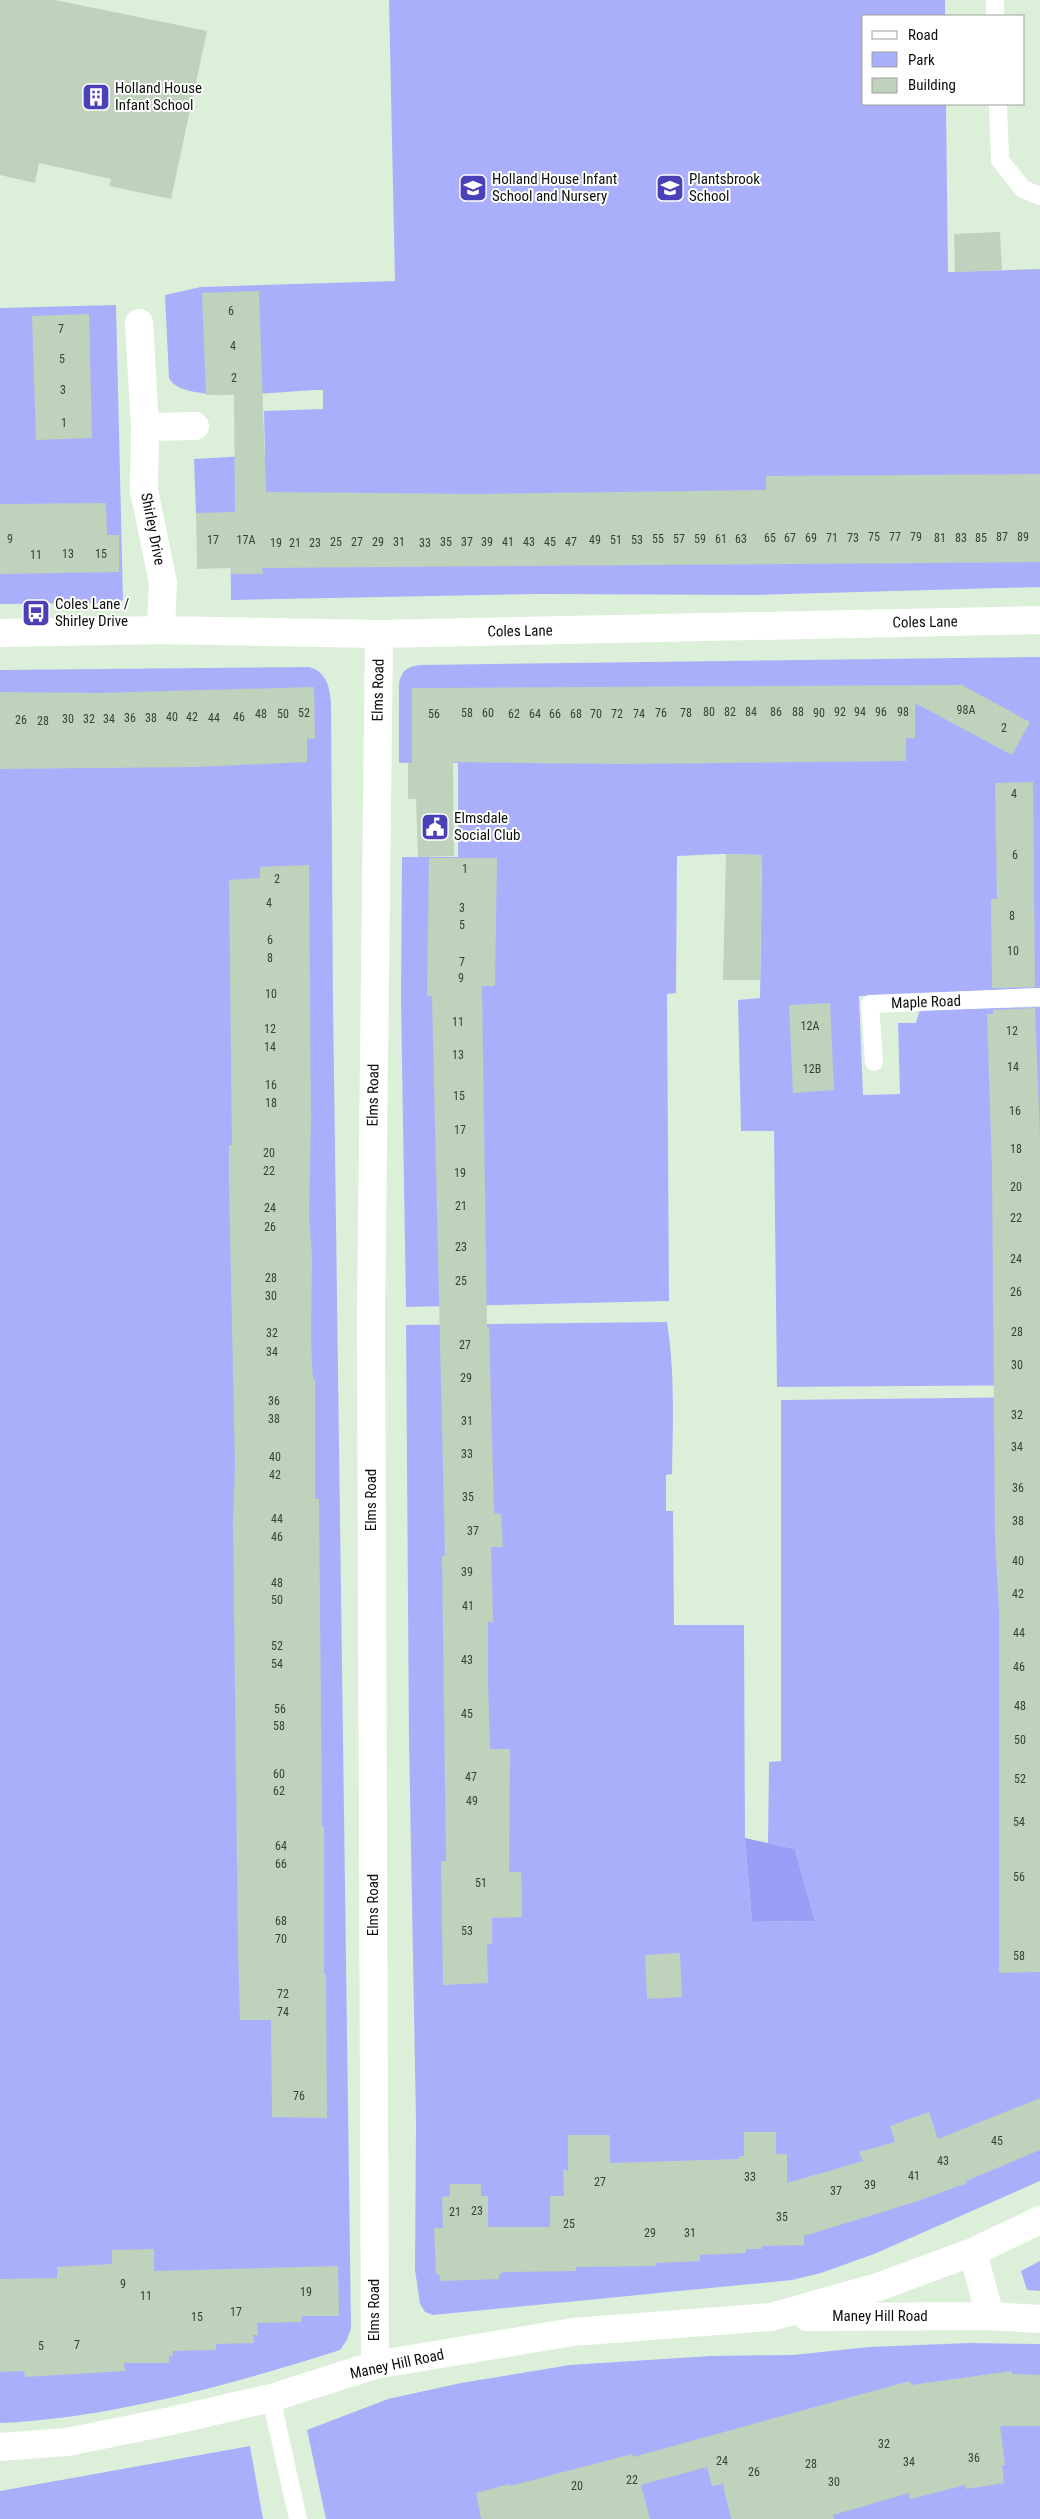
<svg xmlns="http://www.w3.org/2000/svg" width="1040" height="2519" font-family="'Roboto Condensed',sans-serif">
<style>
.green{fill:#aaaffc}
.forest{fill:#999ef7}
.building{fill:#bfd2bb}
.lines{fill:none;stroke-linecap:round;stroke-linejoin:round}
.lane{stroke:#fff;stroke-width:18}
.street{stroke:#fff;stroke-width:28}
.labels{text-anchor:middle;stroke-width:4;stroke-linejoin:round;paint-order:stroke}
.number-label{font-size:12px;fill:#384136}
.poi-label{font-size:15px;fill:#0b110a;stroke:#fff;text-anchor:start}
.street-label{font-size:15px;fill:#0b110a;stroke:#fff}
</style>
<rect width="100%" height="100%" fill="#dcf0d9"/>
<path class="green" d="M 389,0 L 945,0 L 945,16 L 864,16 L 864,104 L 946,104 L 948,272 L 1040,269 L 1040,587 L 755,595 L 540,594 L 231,600 L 230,513 L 196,513 L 194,459 L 265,455 L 264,411 L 323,409 L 323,390 C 293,389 183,407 169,378 L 165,295 L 201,287 L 395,281 Z
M 116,305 L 123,600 L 117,603 L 0,604 L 0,308 Z
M 1040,657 L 1040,988 L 859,996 L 863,1095 L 900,1094 L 898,1023 L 916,1023 L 919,1012 L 923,1010 L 1040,1007 L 1040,1385 L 777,1387 L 774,1131 L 741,1131 L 738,1000 L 760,998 L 762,855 L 721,854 L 677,856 L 676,993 L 667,994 L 669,1301 L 406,1307 L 401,1000 L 402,857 L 458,857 L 458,763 L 399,763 L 399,683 C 402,670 407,667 420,665 Z
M 309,667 C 326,671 330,687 331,703 L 333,1002 L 351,2328 L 347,2340 L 340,2350 C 233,2384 112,2418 0,2423 L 0,670 Z
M 667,1322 C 675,1373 673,1423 672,1474 L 666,1475 L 666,1511 L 673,1511 L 674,1625 L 744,1625 L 745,1838 L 752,1922 L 815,1921 L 795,1849 L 768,1843 L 769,1762 L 781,1761 L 781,1400 L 1040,1397 L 1040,2181 L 874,2254 L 821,2273 L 792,2280 L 433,2315 L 425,2312 L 420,2304 L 415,2270 L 416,2122 L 409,1739 L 406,1325 Z
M 1040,2261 L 1040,2291 L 1027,2290 L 1021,2271 Z
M 970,2343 L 1040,2344 L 1040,2519 L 326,2519 L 307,2430 L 388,2399 L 461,2383 L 570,2365 L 710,2356 L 793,2355 L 869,2347 Z
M 250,2446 L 263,2519 L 0,2519 L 0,2491 Z"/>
<path class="forest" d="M 745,1838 L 795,1849 L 815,1921 L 752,1922 Z"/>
<path class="building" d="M 0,0 L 55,0 L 207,31 L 171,199 L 109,186 L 111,179 L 39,163 L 35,183 L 0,175 Z
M 1000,232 L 1002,270 L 955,272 L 954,234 Z
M 259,291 L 266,492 L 476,494 L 766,490 L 766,476 L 1040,474 L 1040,562 L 262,568 L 263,574 L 231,574 L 231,568 L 197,569 L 196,513 L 235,512 L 234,394 L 206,395 L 202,293 Z
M 89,314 L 92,438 L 36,440 L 32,316 Z
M 106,503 L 107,535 L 119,535 L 119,572 L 0,574 L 0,504 Z
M 962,685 L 1030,722 L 1012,755 L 915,703 L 915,738 L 906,738 L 906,761 L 622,764 L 453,762 L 454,856 L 418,857 L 416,799 L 408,799 L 408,763 L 412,763 L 412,688 Z
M 314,687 L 315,739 L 307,738 L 307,762 L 196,767 L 0,769 L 0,692 L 98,693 Z
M 1033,782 L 1035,987 L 992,988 L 991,899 L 997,899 L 995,783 Z
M 726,854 L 762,855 L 760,980 L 723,980 Z
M 429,858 L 497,858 L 495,986 L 482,986 L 487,1327 L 489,1327 L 494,1513 L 501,1514 L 503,1547 L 491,1547 L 493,1622 L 488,1622 L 488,1678 L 490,1749 L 510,1749 L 509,1872 L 521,1872 L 522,1893 L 522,1917 L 492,1918 L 492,1944 L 487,1944 L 488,1983 L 443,1985 L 441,1861 L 446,1861 L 442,1556 L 445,1556 L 432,996 L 427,996 Z
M 309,865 L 311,1120 L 309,1216 L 312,1255 L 311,1341 L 313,1379 L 315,1379 L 315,1499 L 319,1499 L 322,1826 L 324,1826 L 324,1974 L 326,1974 L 327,2118 L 272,2117 L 271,2020 L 240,2020 L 238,1948 L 233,1519 L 235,1466 L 229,1184 L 229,1145 L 232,1145 L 229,880 L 260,878 L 260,867 Z
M 830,1003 L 834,1090 L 793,1093 L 789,1005 Z
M 1035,1008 L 1040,1137 L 1040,1972 L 999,1973 L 999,1611 L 995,1538 L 992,1169 L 987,1014 L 993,1014 L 993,1010 Z
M 680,1953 L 682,1997 L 647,1999 L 645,1955 Z
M 1040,2098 L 1040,2150 L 966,2181 L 967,2183 L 915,2202 L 804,2236 L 804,2245 L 762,2246 L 762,2249 L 746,2249 L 746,2253 L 700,2255 L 700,2261 L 656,2263 L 656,2266 L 576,2267 L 576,2271 L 504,2272 L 499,2274 L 499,2279 L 440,2281 L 439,2274 L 436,2274 L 434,2228 L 443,2228 L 442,2197 L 450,2196 L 450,2184 L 481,2184 L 481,2196 L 488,2196 L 488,2227 L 550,2227 L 550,2196 L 564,2196 L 563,2170 L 568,2170 L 568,2135 L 610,2135 L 610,2163 L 739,2159 L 739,2156 L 744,2156 L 744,2132 L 776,2132 L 776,2154 L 787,2154 L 787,2183 L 863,2161 L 859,2152 L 895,2142 L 890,2126 L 929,2112 L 938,2139 Z
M 154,2249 L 154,2271 L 338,2266 L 339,2316 L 302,2316 L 301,2322 L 257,2323 L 258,2335 L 253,2335 L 254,2343 L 216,2344 L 216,2350 L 173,2351 L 173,2355 L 169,2356 L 169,2363 L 124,2363 L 125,2371 L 25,2377 L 24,2371 L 0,2372 L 0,2279 L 57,2278 L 57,2267 L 112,2264 L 112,2250 Z
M 1012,2371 L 1012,2374 L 1040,2375 L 1040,2426 L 1000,2426 L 1005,2465 L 1002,2465 L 1004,2483 L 966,2489 L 965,2485 L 910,2499 L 909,2493 L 833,2515 L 834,2519 L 731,2519 L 723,2484 L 712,2486 L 707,2467 L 641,2485 L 650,2519 L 481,2519 L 476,2493 L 510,2484 L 510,2486 L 632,2454 L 633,2457 L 910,2381 L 911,2385 Z"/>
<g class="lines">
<path class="lane" d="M 995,0 L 995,16
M 998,104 L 1000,160 L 1023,189 L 1040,196
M 874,1062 L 870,1004 L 1040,997
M 271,2398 L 298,2519"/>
<path class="street" d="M 139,323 L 145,427 L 144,490 L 163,583 L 161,630
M 145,427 L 195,426
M 0,633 L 161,630 L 379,634 L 1040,620
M 973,2252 L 990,2316
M 807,2317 L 990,2316 L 1040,2319
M 375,2365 L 371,1316 L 379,634
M 0,2447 L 67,2442 L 171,2421 L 271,2398 L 375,2365 L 573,2332 L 771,2317 L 878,2287 L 973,2252 L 1040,2220"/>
</g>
<defs>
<symbol id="building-square" viewBox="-11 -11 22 22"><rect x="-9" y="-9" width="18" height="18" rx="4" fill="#4a40b7" stroke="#fff"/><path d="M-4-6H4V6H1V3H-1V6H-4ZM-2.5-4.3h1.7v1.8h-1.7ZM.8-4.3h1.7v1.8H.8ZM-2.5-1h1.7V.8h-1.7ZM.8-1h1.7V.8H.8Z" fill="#fff"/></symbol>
<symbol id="school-square" viewBox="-11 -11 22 22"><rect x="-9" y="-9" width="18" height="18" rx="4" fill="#4a40b7" stroke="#fff"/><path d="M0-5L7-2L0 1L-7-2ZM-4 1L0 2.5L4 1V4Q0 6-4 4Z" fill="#fff"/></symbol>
<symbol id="bus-square" viewBox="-11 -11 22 22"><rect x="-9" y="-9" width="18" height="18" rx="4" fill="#4a40b7" stroke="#fff"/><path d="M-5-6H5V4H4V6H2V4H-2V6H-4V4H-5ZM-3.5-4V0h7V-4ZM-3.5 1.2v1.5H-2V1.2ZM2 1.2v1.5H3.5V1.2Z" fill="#fff"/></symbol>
<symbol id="civic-square" viewBox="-11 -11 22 22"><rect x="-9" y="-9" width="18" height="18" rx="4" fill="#4a40b7" stroke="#fff"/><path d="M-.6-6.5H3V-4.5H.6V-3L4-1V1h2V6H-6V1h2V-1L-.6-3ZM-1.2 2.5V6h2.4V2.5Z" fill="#fff"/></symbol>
</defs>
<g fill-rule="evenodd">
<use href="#building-square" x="80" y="81" width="32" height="32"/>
<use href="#school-square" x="457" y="172" width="32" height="32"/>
<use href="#school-square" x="654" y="172" width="32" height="32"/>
<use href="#bus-square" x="20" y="597" width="32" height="32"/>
<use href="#civic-square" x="419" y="811" width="32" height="32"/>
</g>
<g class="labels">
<g class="number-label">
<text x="231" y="315">6</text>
<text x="61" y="333">7</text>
<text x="233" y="350">4</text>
<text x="62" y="363">5</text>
<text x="234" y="382">2</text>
<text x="63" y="394">3</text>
<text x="64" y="427">1</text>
<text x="874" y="541">75</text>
<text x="895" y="541">77</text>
<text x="916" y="541">79</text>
<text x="1002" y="541">87</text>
<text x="1023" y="541">89</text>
<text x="770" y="542">65</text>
<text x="790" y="542">67</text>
<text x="811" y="542">69</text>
<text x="832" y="542">71</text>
<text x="853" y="542">73</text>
<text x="940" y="542">81</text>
<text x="961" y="542">83</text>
<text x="981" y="542">85</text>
<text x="10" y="543">9</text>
<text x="658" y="543">55</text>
<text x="679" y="543">57</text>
<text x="700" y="543">59</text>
<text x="721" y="543">61</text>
<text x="741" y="543">63</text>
<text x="213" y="544">17</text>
<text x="246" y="544">17A</text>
<text x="595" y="544">49</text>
<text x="616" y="544">51</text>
<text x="637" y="544">53</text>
<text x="336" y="546">25</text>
<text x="357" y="546">27</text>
<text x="378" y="546">29</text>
<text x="399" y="546">31</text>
<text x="446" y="546">35</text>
<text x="467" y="546">37</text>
<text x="487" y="546">39</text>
<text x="508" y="546">41</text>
<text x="529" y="546">43</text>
<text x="550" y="546">45</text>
<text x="571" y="546">47</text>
<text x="276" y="547">19</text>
<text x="295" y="547">21</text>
<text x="315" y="547">23</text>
<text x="425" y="547">33</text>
<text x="68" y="558">13</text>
<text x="101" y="558">15</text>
<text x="36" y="559">11</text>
<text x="966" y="714">98A</text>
<text x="709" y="716">80</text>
<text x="730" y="716">82</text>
<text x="751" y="716">84</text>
<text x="776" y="716">86</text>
<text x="798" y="716">88</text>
<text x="840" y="716">92</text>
<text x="860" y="716">94</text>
<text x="881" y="716">96</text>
<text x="903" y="716">98</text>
<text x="304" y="717">52</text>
<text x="467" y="717">58</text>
<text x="488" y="717">60</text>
<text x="661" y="717">76</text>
<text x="686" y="717">78</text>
<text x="819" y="717">90</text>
<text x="261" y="718">48</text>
<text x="283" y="718">50</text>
<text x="434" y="718">56</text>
<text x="514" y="718">62</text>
<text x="535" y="718">64</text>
<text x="555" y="718">66</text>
<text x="576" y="718">68</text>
<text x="596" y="718">70</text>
<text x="617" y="718">72</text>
<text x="639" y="718">74</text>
<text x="172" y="721">40</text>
<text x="192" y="721">42</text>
<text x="239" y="721">46</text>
<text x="130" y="722">36</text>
<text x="151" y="722">38</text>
<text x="214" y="722">44</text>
<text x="68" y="723">30</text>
<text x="89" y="723">32</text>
<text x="109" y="723">34</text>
<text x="21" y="724">26</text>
<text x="43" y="725">28</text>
<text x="1004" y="732">2</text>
<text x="1014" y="798">4</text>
<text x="1015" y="859">6</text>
<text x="465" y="873">1</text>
<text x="277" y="883">2</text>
<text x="269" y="907">4</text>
<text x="462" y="912">3</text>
<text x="1012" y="920">8</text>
<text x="462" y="929">5</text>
<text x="270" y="944">6</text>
<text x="1013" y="955">10</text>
<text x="270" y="962">8</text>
<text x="462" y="966">7</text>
<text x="461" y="982">9</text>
<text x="271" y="998">10</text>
<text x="458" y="1026">11</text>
<text x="810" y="1030">12A</text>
<text x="270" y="1033">12</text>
<text x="1012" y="1035">12</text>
<text x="270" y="1051">14</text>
<text x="458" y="1059">13</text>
<text x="1013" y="1071">14</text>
<text x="812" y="1073">12B</text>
<text x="271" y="1089">16</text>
<text x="459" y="1100">15</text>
<text x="271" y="1107">18</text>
<text x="1015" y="1115">16</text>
<text x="460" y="1134">17</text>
<text x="1016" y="1153">18</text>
<text x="269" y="1157">20</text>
<text x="269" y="1175">22</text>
<text x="460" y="1177">19</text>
<text x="1016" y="1191">20</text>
<text x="461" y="1210">21</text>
<text x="270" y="1212">24</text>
<text x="1016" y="1222">22</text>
<text x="270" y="1231">26</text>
<text x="461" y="1251">23</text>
<text x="1016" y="1263">24</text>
<text x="271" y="1282">28</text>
<text x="461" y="1285">25</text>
<text x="1016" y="1296">26</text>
<text x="271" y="1300">30</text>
<text x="1017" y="1336">28</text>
<text x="272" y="1337">32</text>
<text x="465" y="1349">27</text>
<text x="272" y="1356">34</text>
<text x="1017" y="1369">30</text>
<text x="466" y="1382">29</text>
<text x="274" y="1405">36</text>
<text x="1017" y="1419">32</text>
<text x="274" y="1423">38</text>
<text x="467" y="1425">31</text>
<text x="1017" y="1451">34</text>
<text x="467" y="1458">33</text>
<text x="275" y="1461">40</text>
<text x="275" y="1479">42</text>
<text x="1018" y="1492">36</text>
<text x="468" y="1501">35</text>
<text x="277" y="1523">44</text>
<text x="1018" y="1525">38</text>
<text x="473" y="1535">37</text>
<text x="277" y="1541">46</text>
<text x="1018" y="1565">40</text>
<text x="467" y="1576">39</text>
<text x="277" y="1587">48</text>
<text x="1018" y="1598">42</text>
<text x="277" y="1604">50</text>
<text x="468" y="1610">41</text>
<text x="1019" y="1637">44</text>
<text x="277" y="1650">52</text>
<text x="467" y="1664">43</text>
<text x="277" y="1668">54</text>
<text x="1019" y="1671">46</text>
<text x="1020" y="1710">48</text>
<text x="280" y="1713">56</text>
<text x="467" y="1718">45</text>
<text x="279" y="1730">58</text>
<text x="1020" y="1744">50</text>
<text x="279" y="1778">60</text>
<text x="471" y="1781">47</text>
<text x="1020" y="1783">52</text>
<text x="279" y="1795">62</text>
<text x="472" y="1805">49</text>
<text x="1019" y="1826">54</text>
<text x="281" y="1850">64</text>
<text x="281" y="1868">66</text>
<text x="1019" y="1881">56</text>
<text x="481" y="1887">51</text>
<text x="281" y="1925">68</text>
<text x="467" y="1935">53</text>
<text x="281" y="1943">70</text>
<text x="1019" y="1960">58</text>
<text x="283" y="1998">72</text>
<text x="283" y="2016">74</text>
<text x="299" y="2100">76</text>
<text x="997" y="2145">45</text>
<text x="943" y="2165">43</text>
<text x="914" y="2180">41</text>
<text x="750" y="2181">33</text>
<text x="600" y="2186">27</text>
<text x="870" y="2189">39</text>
<text x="836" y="2195">37</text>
<text x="477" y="2215">23</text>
<text x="455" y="2216">21</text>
<text x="782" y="2221">35</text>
<text x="569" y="2228">25</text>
<text x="650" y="2237">29</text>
<text x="690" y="2237">31</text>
<text x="123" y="2288">9</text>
<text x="306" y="2296">19</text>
<text x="146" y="2300">11</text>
<text x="236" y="2316">17</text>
<text x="197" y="2321">15</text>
<text x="77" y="2349">7</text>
<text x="41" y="2350">5</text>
<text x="884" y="2448">32</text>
<text x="974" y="2462">36</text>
<text x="722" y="2465">24</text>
<text x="909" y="2466">34</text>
<text x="811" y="2468">28</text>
<text x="754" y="2476">26</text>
<text x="632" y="2484">22</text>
<text x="834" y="2486">30</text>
<text x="577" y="2490">20</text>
</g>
<g class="poi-label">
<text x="115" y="93">Holland House<tspan x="115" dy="17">Infant School</tspan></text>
<text x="492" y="184">Holland House Infant<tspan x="492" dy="17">School and Nursery</tspan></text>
<text x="689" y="184">Plantsbrook<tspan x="689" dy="17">School</tspan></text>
<text x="55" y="609">Coles Lane /<tspan x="55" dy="17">Shirley Drive</tspan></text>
<text x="454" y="823">Elmsdale<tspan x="454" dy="17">Social Club</tspan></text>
</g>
<g class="street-label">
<text transform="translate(153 529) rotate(79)" y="5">Shirley Drive</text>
<text transform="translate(925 622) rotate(-1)" y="5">Coles Lane</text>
<text transform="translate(520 631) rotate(-1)" y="5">Coles Lane</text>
<text transform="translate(378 690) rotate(-89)" y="5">Elms Road</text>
<text transform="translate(926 1002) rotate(-2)" y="5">Maple Road</text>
<text transform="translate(373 1095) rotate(-89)" y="5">Elms Road</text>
<text transform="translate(371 1500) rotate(-90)" y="5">Elms Road</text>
<text transform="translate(373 1905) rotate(-90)" y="5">Elms Road</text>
<text transform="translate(374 2310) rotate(-90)" y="5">Elms Road</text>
<text x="880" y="2321">Maney Hill Road</text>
<text transform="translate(397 2364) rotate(-12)" y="5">Maney Hill Road</text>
</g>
</g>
<rect x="862" y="15" width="162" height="90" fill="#ffffff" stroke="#9da09d"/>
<rect x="872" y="31" width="25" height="8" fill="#ffffff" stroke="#9da09d"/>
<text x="908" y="40" font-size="15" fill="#0b110a">Road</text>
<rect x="872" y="52" width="25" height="15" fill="#aaaffc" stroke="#9da09d"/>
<text x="908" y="65" font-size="15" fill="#0b110a">Park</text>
<rect x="872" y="78" width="25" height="15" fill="#bfd2bb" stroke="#9da09d"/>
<text x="908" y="90" font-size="15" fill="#0b110a">Building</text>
</svg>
